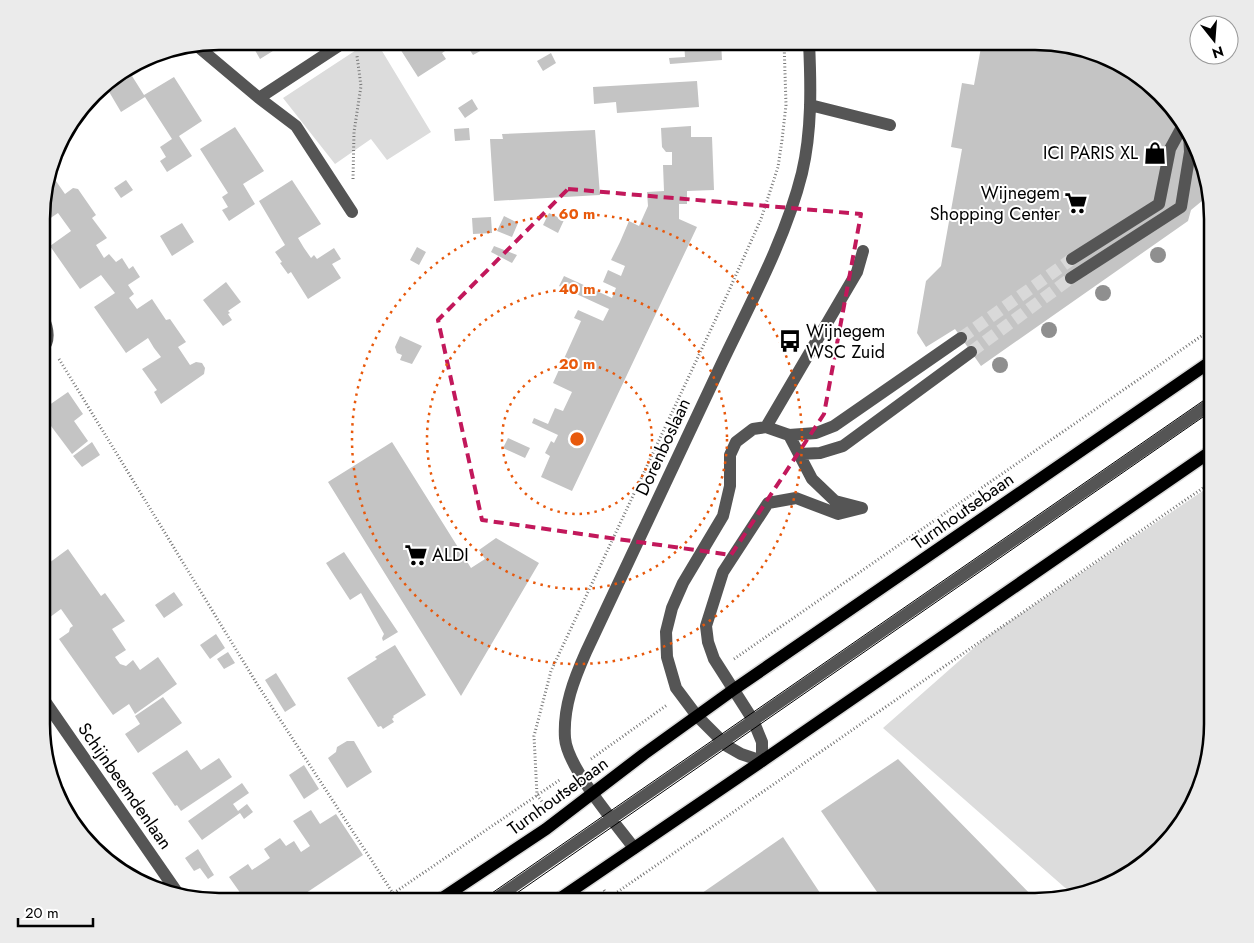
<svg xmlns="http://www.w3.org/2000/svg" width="1254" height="943" font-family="Jost,sans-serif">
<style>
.green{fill:#dcdcdc}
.building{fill:#c4c4c4}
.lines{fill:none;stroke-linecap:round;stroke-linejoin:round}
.minor-tunnel{stroke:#d9d9d9;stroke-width:12;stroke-dasharray:12 6;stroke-linecap:butt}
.major-casing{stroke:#dbdbdb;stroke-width:15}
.path{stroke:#777;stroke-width:3;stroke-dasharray:1 2.5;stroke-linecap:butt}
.minor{stroke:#555;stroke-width:12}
.major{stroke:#000;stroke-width:12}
.tram{stroke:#000;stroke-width:1}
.tree{fill:#8f8f8f}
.marked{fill:none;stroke:#c2185b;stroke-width:4;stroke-dasharray:10 6;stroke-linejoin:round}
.ring{fill:none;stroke:#e8590c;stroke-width:2.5;stroke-dasharray:2.5 5}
.labels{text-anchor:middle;stroke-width:4;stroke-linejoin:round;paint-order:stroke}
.poi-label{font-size:18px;fill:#000;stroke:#fff;text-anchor:end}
.street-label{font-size:18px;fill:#000;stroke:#fff}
.rim{fill:none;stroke:#000;stroke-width:2.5}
.centre{fill:#e8590c;stroke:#fff;stroke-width:2.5}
.ring-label{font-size:15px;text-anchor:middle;font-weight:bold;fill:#e8590c;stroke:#fff;stroke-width:4;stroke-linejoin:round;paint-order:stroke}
</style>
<rect width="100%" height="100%" fill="#fff"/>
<path class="green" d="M 370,41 L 376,41 L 431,132 L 387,160 L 371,139 L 335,164 L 283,98 Z
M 1213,484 L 1212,736 L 1199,793 L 1169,841 L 1114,884 L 1071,893 L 883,728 L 984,639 Z"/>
<path class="building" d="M 242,41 L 289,41 L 260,59 L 252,45 L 247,48 Z
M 395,41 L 460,41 L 442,53 L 446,59 L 418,77 Z
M 464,41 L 488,41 L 482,45 L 484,49 L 473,55 Z
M 684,41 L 721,41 L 722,60 L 670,64 L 669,58 L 685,57 Z
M 982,42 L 1047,42 L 1103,55 L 1152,85 L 1195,140 L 1208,196 L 1191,210 L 1188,221 L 981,366 L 955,329 L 926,347 L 917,333 L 926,281 L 941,266 L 962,149 L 951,147 L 962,83 L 974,85 Z
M 551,53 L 556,63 L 543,71 L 537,61 Z
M 151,57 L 155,63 L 132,76 L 144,95 L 174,77 L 202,121 L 179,136 L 192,156 L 167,172 L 160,161 L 166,157 L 160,147 L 172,139 L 145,97 L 121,112 L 108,90 L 125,80 L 121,74 Z
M 697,81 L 699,107 L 617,113 L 616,102 L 594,104 L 593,87 Z
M 472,99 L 478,109 L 465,118 L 458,108 Z
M 691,126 L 691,137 L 712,137 L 714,190 L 687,191 L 687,204 L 679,204 L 679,219 L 697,227 L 572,491 L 541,477 L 550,456 L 545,453 L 551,441 L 554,443 L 558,435 L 532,423 L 534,418 L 548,424 L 555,408 L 563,411 L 572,392 L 553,383 L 581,321 L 574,318 L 578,310 L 603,321 L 609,309 L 559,286 L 564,276 L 612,298 L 616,288 L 603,282 L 608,270 L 621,276 L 625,266 L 611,260 L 620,242 L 629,221 L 639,226 L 648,206 L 647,192 L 664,191 L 663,165 L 672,165 L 672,152 L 666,152 L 662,147 L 661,128 Z
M 235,127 L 264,171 L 243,184 L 255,204 L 229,221 L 222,210 L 228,207 L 222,197 L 228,193 L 200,149 Z
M 469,128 L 470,140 L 455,141 L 454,129 Z
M 595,130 L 600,195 L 494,201 L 490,139 L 503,139 L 502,134 Z
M 48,179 L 52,184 L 56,181 L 65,194 L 73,188 L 78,189 L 96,215 L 92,218 L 107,238 L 96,245 L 104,258 L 109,254 L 116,262 L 122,258 L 129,269 L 133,266 L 140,277 L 128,285 L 134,294 L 129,298 L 137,309 L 152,299 L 166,320 L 170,319 L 186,342 L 178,347 L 190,365 L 196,362 L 202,363 L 205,368 L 204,374 L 161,404 L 154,392 L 157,390 L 142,369 L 161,357 L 154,348 L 148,338 L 126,353 L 94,307 L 115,293 L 101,275 L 80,289 L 50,246 L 71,231 L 58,213 L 43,223 L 43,195 Z
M 126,180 L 133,190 L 121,198 L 114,188 Z
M 292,180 L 321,224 L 298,238 L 304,248 L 311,258 L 314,255 L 317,259 L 334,248 L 341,259 L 332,264 L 341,278 L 308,299 L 291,272 L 288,274 L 280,263 L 282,262 L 275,252 L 285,245 L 259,201 Z
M 549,213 L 564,220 L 558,233 L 543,225 Z
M 504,216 L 518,223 L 512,237 L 497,231 Z
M 491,217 L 492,233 L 473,234 L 472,218 Z
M 182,223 L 194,242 L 172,256 L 160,236 Z
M 494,246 L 517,255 L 512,263 L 491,252 Z
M 417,247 L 426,252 L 419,265 L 410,260 Z
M 226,282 L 241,302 L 228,311 L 230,313 L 228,314 L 232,320 L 223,326 L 203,300 Z
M 400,336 L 422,346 L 412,364 L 400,360 L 402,355 L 397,353 L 395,347 Z
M 68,392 L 83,414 L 74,421 L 88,441 L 72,454 L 42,414 L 42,410 Z
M 508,438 L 530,448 L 525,458 L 503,448 Z
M 92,442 L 100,455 L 82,467 L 73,456 Z
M 392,442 L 471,568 L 485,559 L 479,550 L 496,538 L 539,563 L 461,696 L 328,482 Z
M 68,549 L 101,596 L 105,593 L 125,621 L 112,629 L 126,650 L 115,657 L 120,664 L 126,666 L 133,660 L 140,670 L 158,657 L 177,684 L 135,714 L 129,704 L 113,715 L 100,697 L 59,639 L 69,632 L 70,628 L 73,626 L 61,609 L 42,623 L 42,553 L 49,563 Z
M 344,552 L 398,632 L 383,641 L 382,638 L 384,634 L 361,593 L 350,600 L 326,563 Z
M 174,592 L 183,605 L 164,618 L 155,605 Z
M 216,634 L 225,648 L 210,659 L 200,645 Z
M 395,645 L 426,695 L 393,716 L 394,717 L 392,719 L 394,722 L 383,729 L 381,726 L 378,727 L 347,678 L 377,659 L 375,657 Z
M 228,652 L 235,663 L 224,669 L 217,659 Z
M 276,673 L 296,705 L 285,712 L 265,680 Z
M 163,697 L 182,723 L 138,753 L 125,734 L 140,724 L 135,716 Z
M 347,741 L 354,741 L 372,772 L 347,788 L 328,758 L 336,752 L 337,747 Z
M 187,750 L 201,770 L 219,758 L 232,777 L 181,811 L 177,805 L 175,806 L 152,773 Z
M 898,759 L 1037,901 L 884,902 L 821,811 Z
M 304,765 L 319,789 L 304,799 L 289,775 Z
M 242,783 L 249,793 L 233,804 L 238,811 L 247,804 L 253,812 L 244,819 L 240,813 L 202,840 L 188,821 Z
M 311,810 L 320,824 L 336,814 L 363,855 L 294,901 L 246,901 L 229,877 L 248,864 L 252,870 L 270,858 L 264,849 L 280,838 L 286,846 L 294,841 L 301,852 L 310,846 L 293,821 Z
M 783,837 L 826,902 L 694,902 L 692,900 Z
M 198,849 L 214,875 L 208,879 L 200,868 L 194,871 L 185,858 Z"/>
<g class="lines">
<path class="minor-tunnel" d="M 961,338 L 1072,259
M 971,352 L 1071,278"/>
<defs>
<path id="major" d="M 438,901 L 546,829 L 644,754 L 733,690 L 1213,360
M 555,902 L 762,761 L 1213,450"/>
</defs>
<use href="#major" class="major-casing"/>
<path class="path" d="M 353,179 L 354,132 L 361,86 L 357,56
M 1212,241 L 1213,241
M 59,359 L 257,684 L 398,901
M 734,659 L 1213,328
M 591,759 L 667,705
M 546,807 L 537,795 L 534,736 L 551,671 L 727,295 L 761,219 L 778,167 L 782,140 L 786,105 L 784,41
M 604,890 L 609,898
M 382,901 L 561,779
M 603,902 L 1213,481"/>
<path class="minor" d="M 196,45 L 259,98 L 296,126 L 352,212
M 259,98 L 346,41
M 810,105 L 890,125
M 1072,259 L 1159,204 L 1170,149 L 1183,125
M 1071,278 L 1181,207 L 1190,152 L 1189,133
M 42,350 C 51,340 48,328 43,317
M 766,427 L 789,435 L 812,479 L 835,501 L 862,508 L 838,514 L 796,498 L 768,503 L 723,572 L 706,626 L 708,642 L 714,659 L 753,720 L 762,742 L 762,761 L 741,754 L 727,746 L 697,716 L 676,688 L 667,657 L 666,632 L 672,608 L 683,583 L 723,516 L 730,486 L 730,455 L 736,442 L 753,429 Z
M 766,427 L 857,272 L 863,251
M 789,435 L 816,433 L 834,426 L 961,338
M 799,454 L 820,453 L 843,446 L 971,352
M 42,697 L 179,895
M 634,848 C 615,823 567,767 565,738 C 563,707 574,679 586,652 C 631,556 676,461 721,365 C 750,304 786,238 802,173 C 812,131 811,85 809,42
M 491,902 L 1213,402"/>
<use href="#major" class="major"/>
<path class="tram" d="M 479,902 L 1213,394
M 504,902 L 1213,410"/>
</g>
<g class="tree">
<circle cx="1158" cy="255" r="8"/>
<circle cx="1103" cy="293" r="8"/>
<circle cx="1049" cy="330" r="8"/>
<circle cx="1000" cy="365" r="8"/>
</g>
<path class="marked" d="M 568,189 L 861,214 L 824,414 L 731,555 L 482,520 L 438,320 Z"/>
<g class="ring">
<circle cx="577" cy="439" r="75"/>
<circle cx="577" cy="439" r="150"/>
<circle cx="577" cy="439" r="225"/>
</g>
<defs>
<symbol id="shop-bare" viewBox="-9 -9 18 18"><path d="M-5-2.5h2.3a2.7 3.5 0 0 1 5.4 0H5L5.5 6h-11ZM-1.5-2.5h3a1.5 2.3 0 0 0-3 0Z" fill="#000" stroke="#fff" stroke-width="2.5" paint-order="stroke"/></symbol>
<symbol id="supermarket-bare" viewBox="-9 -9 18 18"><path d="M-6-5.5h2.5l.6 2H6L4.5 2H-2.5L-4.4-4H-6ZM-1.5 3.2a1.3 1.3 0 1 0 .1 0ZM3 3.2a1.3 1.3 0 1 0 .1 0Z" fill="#000" stroke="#fff" stroke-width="2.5" paint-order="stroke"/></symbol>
<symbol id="bus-bare" viewBox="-9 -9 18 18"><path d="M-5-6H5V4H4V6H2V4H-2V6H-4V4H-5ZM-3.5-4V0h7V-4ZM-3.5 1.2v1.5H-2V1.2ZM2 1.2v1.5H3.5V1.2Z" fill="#000" stroke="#fff" stroke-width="2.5" paint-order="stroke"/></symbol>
</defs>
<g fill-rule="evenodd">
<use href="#shop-bare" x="1139" y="137" width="32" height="32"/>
<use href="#supermarket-bare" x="1060" y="187" width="32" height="32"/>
<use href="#bus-bare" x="774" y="325" width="32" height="32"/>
<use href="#supermarket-bare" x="400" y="539" width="32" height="32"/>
</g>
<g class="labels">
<g class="poi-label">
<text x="1138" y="159">ICI PARIS XL</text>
<text x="1060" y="199">Wijnegem<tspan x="1060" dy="21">Shopping Center</tspan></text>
<text x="806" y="337" text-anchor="start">Wijnegem<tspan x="806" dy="21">WSC Zuid</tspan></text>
<text x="432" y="561" text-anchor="start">ALDI</text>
</g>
<g class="street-label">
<text transform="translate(663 447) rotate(-65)" y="6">Dorenboslaan</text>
<text transform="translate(963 511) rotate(-35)" y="6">Turnhoutsebaan</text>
<text transform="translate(125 786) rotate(55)" y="6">Schijnbeemdenlaan</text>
<text transform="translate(558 796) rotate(-36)" y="6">Turnhoutsebaan</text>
</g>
</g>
<path d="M0 0H1254V943H0ZM219 50H1035A169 169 0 0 1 1204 219V724A169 169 0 0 1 1035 893H219A169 169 0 0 1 50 724V219A169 169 0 0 1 219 50Z" fill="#ebebeb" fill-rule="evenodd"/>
<path class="rim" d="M219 50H1035A169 169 0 0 1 1204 219V724A169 169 0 0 1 1035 893H219A169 169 0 0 1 50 724V219A169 169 0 0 1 219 50Z"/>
<circle cx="577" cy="439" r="8" class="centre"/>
<g class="ring-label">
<text x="577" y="219">60 m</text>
<text x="577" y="294">40 m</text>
<text x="577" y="369">20 m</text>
</g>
<g transform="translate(1214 40) rotate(163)"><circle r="24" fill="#ffffff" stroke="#999999"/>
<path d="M0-4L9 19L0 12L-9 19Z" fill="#000000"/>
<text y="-8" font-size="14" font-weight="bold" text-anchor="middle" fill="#000000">N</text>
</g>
<path d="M18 918v8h75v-8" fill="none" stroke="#000000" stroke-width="2.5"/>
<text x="25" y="918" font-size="15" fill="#000000" stroke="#ffffff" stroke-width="4" paint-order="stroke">20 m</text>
</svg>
